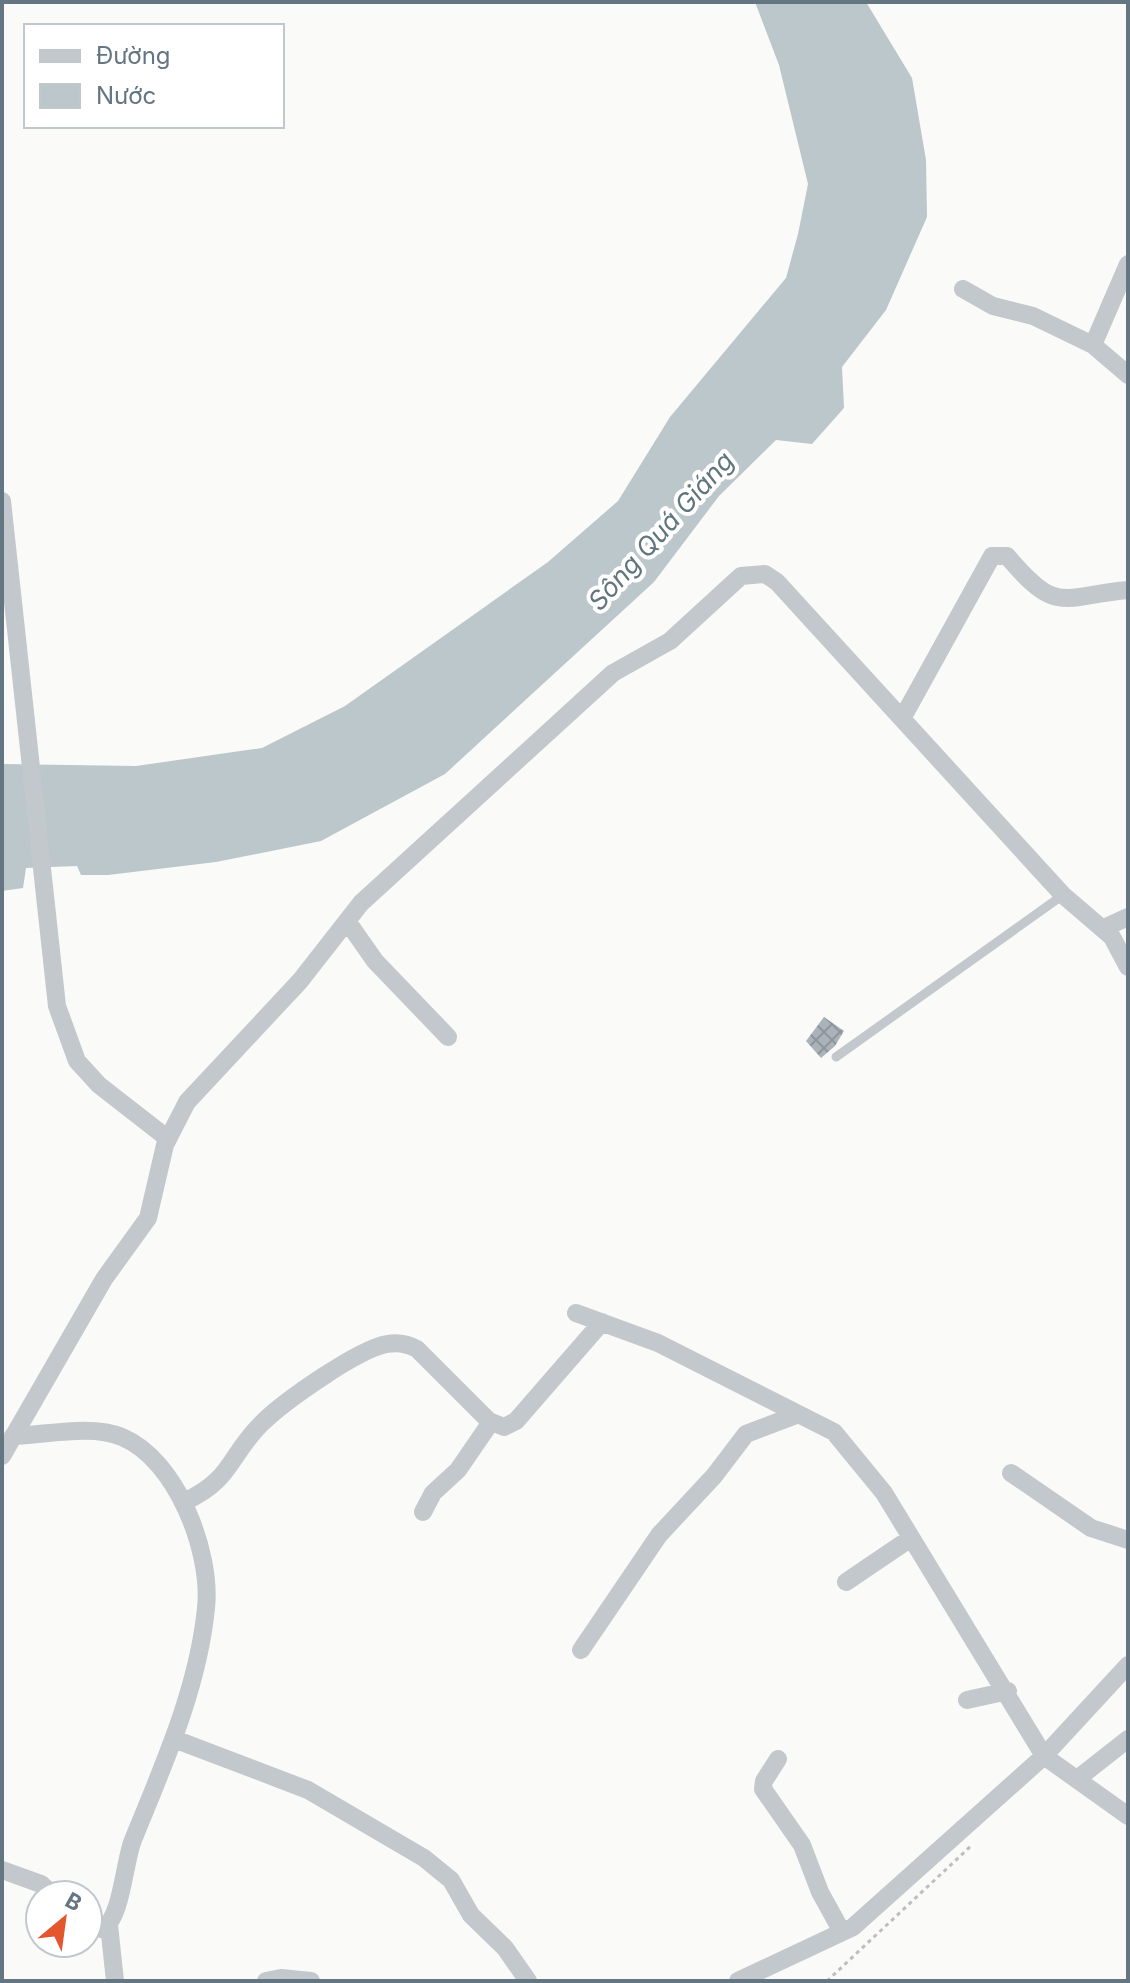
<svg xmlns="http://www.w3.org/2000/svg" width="1130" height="1983" font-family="Inter,sans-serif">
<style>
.water{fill:#bbc7cb}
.building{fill:url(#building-cross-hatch)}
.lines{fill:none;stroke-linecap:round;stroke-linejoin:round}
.path{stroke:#bbbfc2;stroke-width:3;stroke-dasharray:4 4;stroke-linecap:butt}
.lane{stroke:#c3c8cc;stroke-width:9}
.street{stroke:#c3c8cc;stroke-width:18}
.labels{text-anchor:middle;stroke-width:8;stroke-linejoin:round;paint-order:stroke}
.water-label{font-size:26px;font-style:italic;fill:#60757c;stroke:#fff}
</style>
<defs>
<pattern id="building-cross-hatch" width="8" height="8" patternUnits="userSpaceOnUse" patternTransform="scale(2)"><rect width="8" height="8" fill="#aab3b9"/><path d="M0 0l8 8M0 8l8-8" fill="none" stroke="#8e969c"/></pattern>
</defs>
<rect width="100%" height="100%" fill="#fafaf8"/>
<path class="water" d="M 755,2 L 866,2 L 912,78 L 926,160 L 927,217 L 886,310 L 842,367 L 844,408 L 812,444 L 776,440 L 719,496 L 654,582 L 445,774 L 321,841 L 216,862 L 108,875 L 81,875 L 77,866 L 26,868 L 23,888 L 2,891 L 2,764 L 136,766 L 262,748 L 345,706 L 548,562 L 618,501 L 670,417 L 786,278 L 798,234 L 808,184 L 779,65 Z"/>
<path class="building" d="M 824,1017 L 844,1031 L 835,1046 L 821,1058 L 806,1041 Z"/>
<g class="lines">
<path class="path" d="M 827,1981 L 972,1845"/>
<path class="lane" d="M 836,1057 L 1063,895"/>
<path class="street" d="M 1128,264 L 1093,345 L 1128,375
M 963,289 L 993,306 L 1033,316 L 1093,345
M 2,501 L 57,1006 L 77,1061 L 99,1085 L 167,1138
M 903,717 L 992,556 L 1007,556 C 1058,616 1060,596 1128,590
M 347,921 L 375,961 L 448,1037
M 1104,928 L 1128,917
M 576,1313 L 658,1343 L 834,1432 L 884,1493 L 1044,1756 L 1128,1816
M 13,1436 C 46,1435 92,1424 122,1437 C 177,1460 212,1553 206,1608 C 198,1689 163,1766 133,1840 C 124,1862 122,1919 102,1929 L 88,1925
M 2,1456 L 104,1279 L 148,1218 L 165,1145 L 187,1102 L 300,981 L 361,903 L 613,673 L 670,641 L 741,576 L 765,574 L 777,582 L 1063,895 L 1112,937 L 1128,967
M 1011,1473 L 1091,1528 L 1128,1540
M 184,1502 C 233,1479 228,1457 261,1424 C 283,1402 358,1349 387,1344 C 398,1342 408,1344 417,1349 L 489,1421 L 504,1427 L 516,1421 L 602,1322
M 423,1512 L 433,1493 L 458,1470 L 491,1422
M 846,1582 L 911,1538
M 581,1650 L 659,1535 L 714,1476 L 746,1434 L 796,1415
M 967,1700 L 1008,1691
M 174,1739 L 308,1790 L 424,1858 L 451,1880 L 471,1915 L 505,1948 L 528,1981
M 778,1759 L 764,1781 L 763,1789 L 802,1845 L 820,1892 L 842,1932
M 1077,1779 L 1128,1739
M 2,1870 L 41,1884 L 53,1895
M 109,1925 L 115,1981
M 266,1981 L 281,1978 L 311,1981
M 738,1981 L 853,1927 L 1044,1756 L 1128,1665"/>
</g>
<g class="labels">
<g class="water-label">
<text transform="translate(661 531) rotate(-48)" y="9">Sông Quá Giáng</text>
</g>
</g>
<rect width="1130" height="1983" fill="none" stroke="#657683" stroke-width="8"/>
<rect x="24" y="24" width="260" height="104" fill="#ffffff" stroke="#c1c8cd" stroke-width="2"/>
<rect x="40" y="50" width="40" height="12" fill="#c3c8cc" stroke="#c1c8cd" stroke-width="2"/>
<text x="96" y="64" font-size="24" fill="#657683">Đường</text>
<rect x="40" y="84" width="40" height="24" fill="#bbc7cb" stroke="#c1c8cd" stroke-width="2"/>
<text x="96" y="104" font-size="24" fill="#657683">Nước</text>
<g transform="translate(64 1919) rotate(29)"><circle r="38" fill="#ffffff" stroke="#c1c8cd" stroke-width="2"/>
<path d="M0-6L14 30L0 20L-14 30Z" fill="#e4572e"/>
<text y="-12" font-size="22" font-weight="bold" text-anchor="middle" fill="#657683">B</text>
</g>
</svg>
